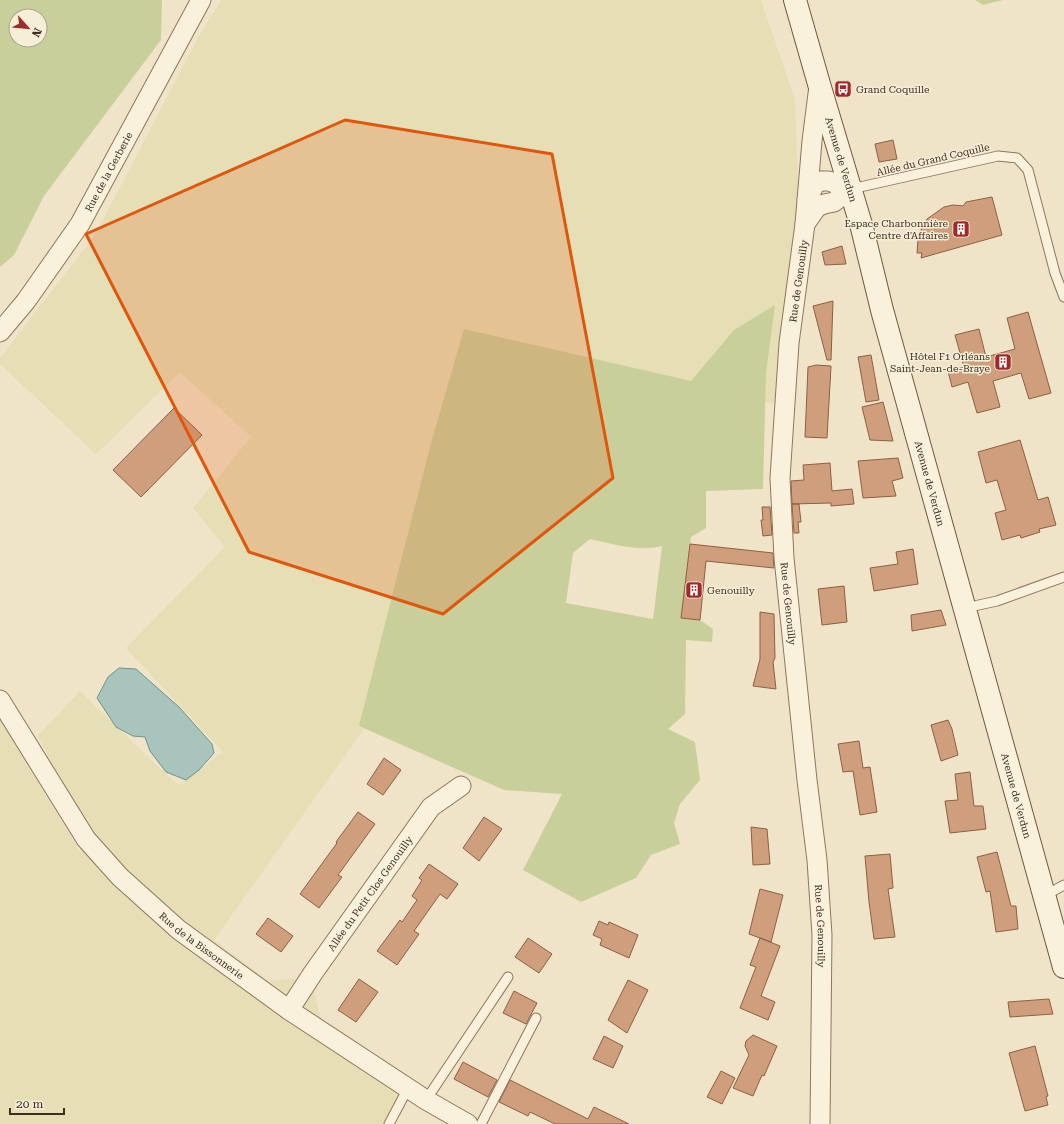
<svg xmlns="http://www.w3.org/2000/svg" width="1064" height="1124" font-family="'Roboto Serif',serif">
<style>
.farmland{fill:#e6deb5}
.green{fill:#c9cf9b;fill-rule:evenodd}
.water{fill:#a9c4bc;stroke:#6f938a}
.building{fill:#cf9f7d;stroke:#8d5f41}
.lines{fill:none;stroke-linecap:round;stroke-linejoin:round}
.lane-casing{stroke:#8d765c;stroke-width:11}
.street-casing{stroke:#8d765c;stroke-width:21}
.secondary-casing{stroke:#6f573f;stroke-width:24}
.lane{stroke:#faf1dc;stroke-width:9}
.street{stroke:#faf1dc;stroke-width:19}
.secondary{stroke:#faf1dc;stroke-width:22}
.marked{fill:#df570d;fill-opacity:0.2;stroke:#df570d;stroke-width:3;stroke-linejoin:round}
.labels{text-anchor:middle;stroke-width:3;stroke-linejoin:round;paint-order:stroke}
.poi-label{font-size:10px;fill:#3d2e20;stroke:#f7eed8;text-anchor:start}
.street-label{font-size:10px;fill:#3d2e20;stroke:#f7eed8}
</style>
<rect width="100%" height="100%" fill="#f0e4c8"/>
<path class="farmland" d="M 221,0 L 761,0 L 795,100 L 798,185 L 787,298 L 778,404 L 469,366 L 359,726 L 364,729 L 214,940 L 268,981 L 298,978 L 314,992 L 321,1019 L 408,1095 L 391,1124 L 0,1124 L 0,720 L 79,850 L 93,844 L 38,736 L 80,691 L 152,761 L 179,785 L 223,752 L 126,648 L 225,547 L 193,508 L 251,437 L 180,372 L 96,454 L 0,364 L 0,358 L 95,235 L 199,36 Z"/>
<path class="green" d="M 0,0 L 162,0 L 161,40 L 44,196 L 14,255 L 0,267 ZM 16,16 L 40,16 L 40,40 L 16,40 Z
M 975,0 L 1003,0 L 983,5 Z
M 775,305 L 766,373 L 763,489 L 706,491 L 706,528 L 691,537 L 681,618 L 700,620 L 713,629 L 712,642 L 686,640 L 685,714 L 668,729 L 695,742 L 700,780 L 680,804 L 674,823 L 680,844 L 651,855 L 636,878 L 581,902 L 523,870 L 562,794 L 504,790 L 359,726 L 431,443 L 464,329 L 691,381 L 734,330 ZM 590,539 C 613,544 639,552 662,546 L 653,619 L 566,603 L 573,553 Z"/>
<path class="water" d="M 119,668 L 136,669 L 179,707 L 212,744 L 214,753 L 199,770 L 186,780 L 166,772 L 150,751 L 145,737 L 133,736 L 116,727 L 97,698 L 108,677 Z"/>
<path class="building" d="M 893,140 L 897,159 L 879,162 L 875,144 Z
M 992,197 L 1002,235 L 921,258 L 922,253 L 917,253 L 918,239 L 920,232 L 927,219 L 944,207 L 953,205 L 963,206 L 966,202 Z
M 842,246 L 846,264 L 825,265 L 822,252 Z
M 833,301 L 831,360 L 827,360 L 813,306 Z
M 1028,312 L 1051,393 L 1029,399 L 1021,373 L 993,381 L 1000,407 L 977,413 L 968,382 L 952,387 L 948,371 L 964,367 L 955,335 L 979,329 L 986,357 L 1015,349 L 1007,318 Z
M 871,355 L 879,400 L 866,402 L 858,357 Z
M 816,365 L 831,366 L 827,438 L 805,437 L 808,367 Z
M 883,402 L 893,441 L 870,440 L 862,407 Z
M 174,408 L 202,435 L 141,497 L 113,470 Z
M 1020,440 L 1038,500 L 1048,497 L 1056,525 L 1039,529 L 1040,532 L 1021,538 L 1020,535 L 1002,540 L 995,513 L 1006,510 L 997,480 L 986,483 L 978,452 Z
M 898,458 L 903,478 L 892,481 L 896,496 L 863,498 L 858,461 Z
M 830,463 L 832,491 L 852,489 L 854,504 L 831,506 L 831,503 L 792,504 L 791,481 L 804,480 L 803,465 Z
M 792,504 L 799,504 L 801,522 L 798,522 L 799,533 L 794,533 Z
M 762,507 L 770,507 L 772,535 L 763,536 L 761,520 L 763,520 Z
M 690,544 L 773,553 L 774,568 L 706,561 L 700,620 L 681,618 Z
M 913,549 L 918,584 L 874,591 L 870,568 L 898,564 L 896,552 Z
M 844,586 L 847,622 L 822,625 L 818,589 Z
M 941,610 L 946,625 L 912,631 L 911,615 Z
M 760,612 L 774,614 L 775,658 L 773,662 L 776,689 L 753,686 L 760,659 Z
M 948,720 L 952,729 L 958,755 L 941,761 L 931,725 Z
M 859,741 L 863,768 L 870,767 L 877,812 L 860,815 L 853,771 L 843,772 L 838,744 Z
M 384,758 L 401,770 L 383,795 L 367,784 Z
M 970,772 L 974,806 L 983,806 L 986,829 L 950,833 L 945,801 L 958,800 L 955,774 Z
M 358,812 L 375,824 L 338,875 L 342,877 L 319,908 L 300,894 L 337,843 L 336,842 Z
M 484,817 L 502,829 L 479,861 L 463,848 Z
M 751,827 L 767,829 L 770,864 L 753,865 Z
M 997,852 L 1011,906 L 1016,906 L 1018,929 L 996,932 L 990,891 L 986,892 L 977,857 Z
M 890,854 L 893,888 L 888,889 L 895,937 L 874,939 L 869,902 L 865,856 Z
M 429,864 L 458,884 L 447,899 L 440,894 L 414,931 L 419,934 L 397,965 L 377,951 L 400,920 L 402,922 L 417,900 L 412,896 L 422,880 L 419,878 Z
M 760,889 L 783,895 L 771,942 L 749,934 Z
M 268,918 L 293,936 L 281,952 L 256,934 Z
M 599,921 L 608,925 L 609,922 L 638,935 L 629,958 L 600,945 L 602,939 L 593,935 Z
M 528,938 L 552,954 L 539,973 L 515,957 Z
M 760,938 L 780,946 L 761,996 L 775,1002 L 768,1020 L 740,1008 L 756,967 L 750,965 Z
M 359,979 L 378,992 L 356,1022 L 338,1010 Z
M 628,980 L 648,990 L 627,1033 L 608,1020 Z
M 514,991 L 537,1003 L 526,1024 L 503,1013 Z
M 1049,999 L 1053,1014 L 1010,1017 L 1008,1002 Z
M 753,1035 L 777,1046 L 764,1076 L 762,1075 L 753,1096 L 733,1088 L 749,1055 L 745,1046 L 746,1041 Z
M 604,1036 L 623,1046 L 613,1068 L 593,1059 Z
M 1035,1046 L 1048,1096 L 1046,1097 L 1048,1105 L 1025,1111 L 1009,1053 Z
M 463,1062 L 497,1080 L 488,1097 L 454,1079 Z
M 721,1071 L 735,1078 L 722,1104 L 707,1097 Z
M 510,1080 L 588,1119 L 594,1107 L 629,1124 L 555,1124 L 530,1112 L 528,1116 L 499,1102 Z"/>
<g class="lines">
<defs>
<path id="lane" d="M 851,189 L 998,156 L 1017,158 L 1028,170 L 1055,273 L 1064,297
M 965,608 L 997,601 L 1064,577
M 1044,896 L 1064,885
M 426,1100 L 508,977
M 389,1124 L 408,1088
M 481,1124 L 536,1018"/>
<g id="street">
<path id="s1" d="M 819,86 L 812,141 L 805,224 L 789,343 L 780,478 L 784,558 L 807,780 L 817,860 L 822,935 L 820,1124"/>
<path d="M 807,200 L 815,184 L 821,181 L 829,181 L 851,189"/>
<path d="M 805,224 L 817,207 L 824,204 L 834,202 L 851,189"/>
<path id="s2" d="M 0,332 L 26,301 L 80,224 L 201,0"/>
<path id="s3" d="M 0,700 L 86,839 L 120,877 L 179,930 L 289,1010 L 426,1100 L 468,1124"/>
<path id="s4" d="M 289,1010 L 313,973 L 431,807 L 461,786"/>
</g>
<g id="secondary">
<path id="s5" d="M 795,0 L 819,84 L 862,228 L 882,310 L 1064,967"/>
</g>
</defs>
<use href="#lane" class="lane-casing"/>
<use href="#street" class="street-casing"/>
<use href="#secondary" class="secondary-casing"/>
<use href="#lane" class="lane"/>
<use href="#street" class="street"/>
<use href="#secondary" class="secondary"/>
</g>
<path class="marked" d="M 345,120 L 552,154 L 613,478 L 443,614 L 249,552 L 86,234 Z"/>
<defs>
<symbol id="bus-square" viewBox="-11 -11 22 22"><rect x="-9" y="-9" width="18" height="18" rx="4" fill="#9e2a2b" stroke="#f7eed8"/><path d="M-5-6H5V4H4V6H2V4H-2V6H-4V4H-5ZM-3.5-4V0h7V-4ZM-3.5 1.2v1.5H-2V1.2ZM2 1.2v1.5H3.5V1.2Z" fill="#fff"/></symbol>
<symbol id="building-square" viewBox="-11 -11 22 22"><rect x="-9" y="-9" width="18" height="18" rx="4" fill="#9e2a2b" stroke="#f7eed8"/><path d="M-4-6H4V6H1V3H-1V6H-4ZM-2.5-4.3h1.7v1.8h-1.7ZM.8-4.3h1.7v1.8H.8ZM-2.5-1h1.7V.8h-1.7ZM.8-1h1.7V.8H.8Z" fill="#fff"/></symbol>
</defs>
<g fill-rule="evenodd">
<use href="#bus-square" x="833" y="79" width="20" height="20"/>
<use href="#building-square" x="951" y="219" width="20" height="20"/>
<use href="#building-square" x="993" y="352" width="20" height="20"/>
<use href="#building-square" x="684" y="580" width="20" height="20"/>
</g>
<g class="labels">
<g class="poi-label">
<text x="856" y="93">Grand Coquille</text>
<text x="948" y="227" text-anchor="end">Espace Charbonnière<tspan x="948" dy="12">Centre d'Affaires</tspan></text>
<text x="990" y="360" text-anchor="end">Hôtel F1 Orléans<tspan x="990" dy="12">Saint-Jean-de-Braye</tspan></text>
<text x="707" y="594">Genouilly</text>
</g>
<g class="street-label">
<text dy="4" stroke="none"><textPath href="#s5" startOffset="166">Avenue de Verdun</textPath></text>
<text transform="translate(933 159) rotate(-13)" y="4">Allée du Grand Coquille</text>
<text dy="4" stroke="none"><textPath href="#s2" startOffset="194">Rue de la Gerberie</textPath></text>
<text transform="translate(798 281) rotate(-82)" y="4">Rue de Genouilly</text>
<text dy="4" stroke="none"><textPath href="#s5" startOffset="502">Avenue de Verdun</textPath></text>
<text dy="4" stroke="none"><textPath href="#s1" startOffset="520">Rue de Genouilly</textPath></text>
<text dy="4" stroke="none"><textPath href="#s5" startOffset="826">Avenue de Verdun</textPath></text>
<text dy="4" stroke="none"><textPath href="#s4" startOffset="142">Allée du Petit Clos Genouilly</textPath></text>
<text dy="4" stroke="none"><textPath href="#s1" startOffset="844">Rue de Genouilly</textPath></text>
<text dy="4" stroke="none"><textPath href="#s3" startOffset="321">Rue de la Bissonnerie</textPath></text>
</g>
</g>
<g transform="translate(28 28) rotate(117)"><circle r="19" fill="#f7eed8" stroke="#ada18e"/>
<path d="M0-3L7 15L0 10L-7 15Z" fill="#9e2a2b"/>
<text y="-6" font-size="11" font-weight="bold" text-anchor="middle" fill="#3d2e20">N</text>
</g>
<path d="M10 1108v6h54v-6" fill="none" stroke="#3d2e20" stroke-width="2"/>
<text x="16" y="1108" font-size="12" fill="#3d2e20" stroke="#f7eed8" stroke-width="3" paint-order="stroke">20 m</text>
</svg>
